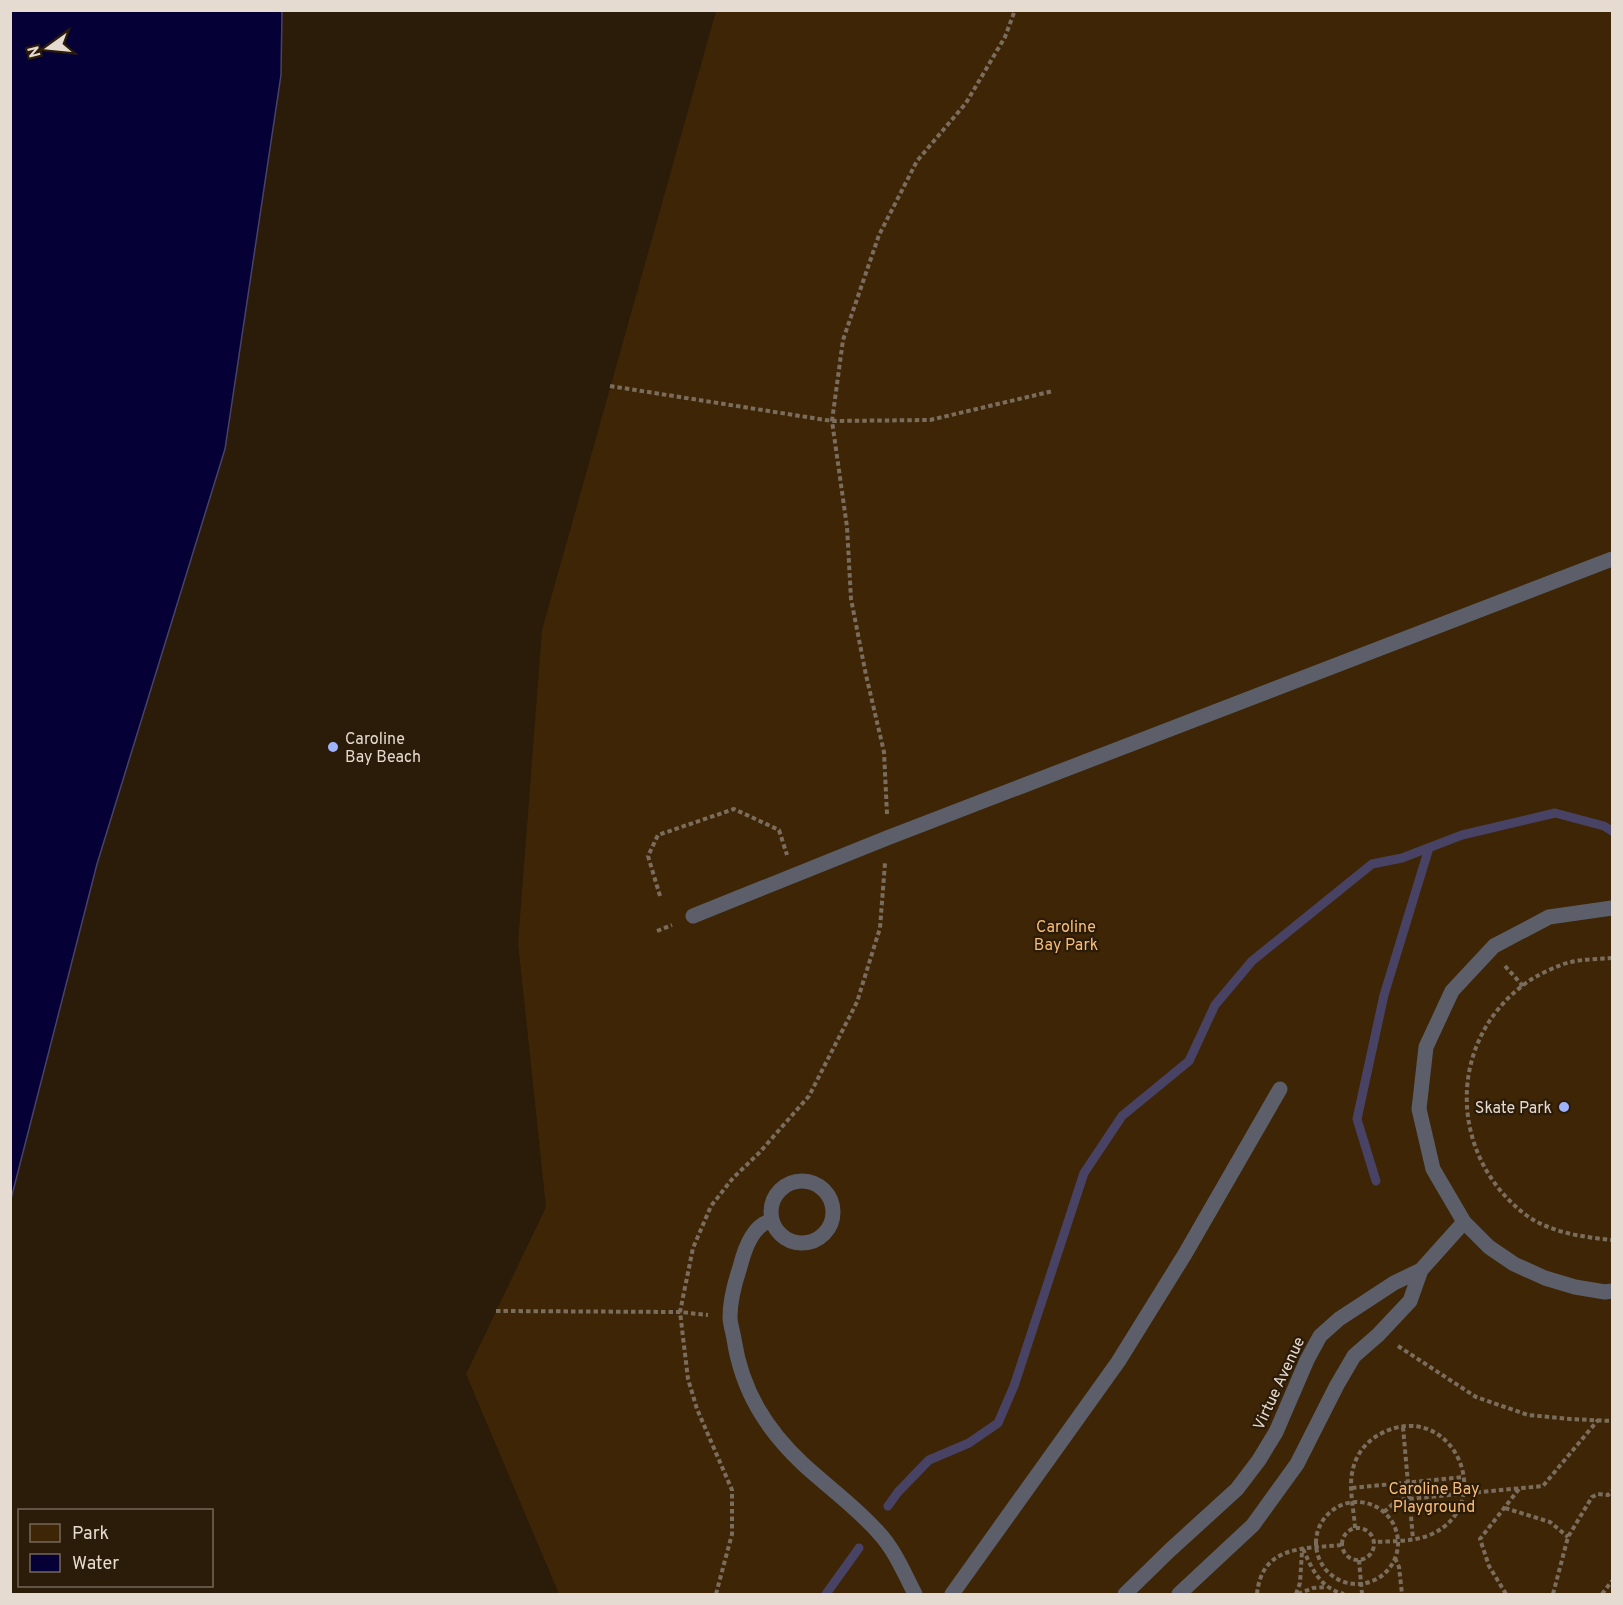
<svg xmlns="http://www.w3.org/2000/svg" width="1623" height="1605" font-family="Overpass,sans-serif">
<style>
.green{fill:#3d2505}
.water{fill:#050035;stroke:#484264;stroke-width:1.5}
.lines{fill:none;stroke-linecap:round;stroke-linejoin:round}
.stream{stroke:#484264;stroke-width:9}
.path{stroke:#7b6d5e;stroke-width:4;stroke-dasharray:4.5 3;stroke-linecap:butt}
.service{stroke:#5c5f6a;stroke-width:15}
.pedestrian{stroke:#5c5f6a;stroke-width:15}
.poi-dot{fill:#9fb3fd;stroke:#2b1b09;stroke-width:2}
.labels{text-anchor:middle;stroke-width:4.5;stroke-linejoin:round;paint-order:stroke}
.poi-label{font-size:16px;fill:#e6dbd0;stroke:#2b1b09;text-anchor:start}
.park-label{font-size:16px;fill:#f8bd7a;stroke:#2b1b09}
.street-label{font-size:16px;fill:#e6dbd0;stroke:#2b1b09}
</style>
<rect width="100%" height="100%" fill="#2b1b09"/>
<path class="green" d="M 716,11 L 1612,11 L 1612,1594 L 559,1594 L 466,1374 L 546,1207 L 518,943 L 542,630 Z"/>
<path class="water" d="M 11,10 L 282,11 L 281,75 L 225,449 L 97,864 L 11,1199 Z"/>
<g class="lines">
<path class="stream" d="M 1376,1181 L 1357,1119 L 1384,995 L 1429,848
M 888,1506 L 898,1492 L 929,1460 L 969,1443 L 998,1423 L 1014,1386 L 1084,1173 L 1122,1116 L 1189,1061 L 1215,1005 L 1252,961 L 1372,864 L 1402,858 L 1462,835 L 1555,813 L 1604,826 L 1612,831
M 826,1594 L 859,1548"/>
<path class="path" d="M 610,386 L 832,421 L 930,420 L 1053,391
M 887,814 L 884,752 L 866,675 L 851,599 L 847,527 L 832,421 L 843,340 L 879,235 L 917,161 L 966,103 L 1005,37 L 1015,10
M 660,896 L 648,856 L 658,835 L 734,809 L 779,830 L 787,855
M 657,931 L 672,925
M 1612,958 C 1599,959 1584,959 1571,962 C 1560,964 1535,976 1526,983 C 1446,1041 1448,1156 1526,1215 C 1551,1233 1583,1237 1612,1240
M 1505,966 L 1523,986
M 496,1311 L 680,1312 L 708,1315
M 1398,1346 L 1476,1397 L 1528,1415 L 1570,1419 L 1612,1421
M 1403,1427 L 1413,1539
M 1352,1488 L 1464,1477
M1316 1543a41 41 0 1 1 82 0a41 41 0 1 1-82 0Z
M 1505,1508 L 1550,1522 L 1568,1537
M 1384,1512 L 1397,1500 L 1543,1486 L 1598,1420
M1342 1544a16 16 0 1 1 32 0a16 16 0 1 1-32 0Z
M 1355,1528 C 1354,1509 1348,1487 1353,1469 C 1356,1454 1367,1441 1380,1434 C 1452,1396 1499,1503 1432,1534 C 1415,1542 1392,1541 1374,1542
M 1303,1549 C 1312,1569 1320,1588 1344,1594
M 1395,1558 L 1399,1567 L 1402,1594
M 1359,1560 L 1362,1594
M 716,1594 L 732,1534 L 732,1490 L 697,1409 L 688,1379 L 680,1312 L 693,1248 L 711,1206 L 733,1178 L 759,1153 L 809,1096 L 857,1002 L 880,928 L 885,863
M 1257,1594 C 1262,1545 1303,1549 1341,1545
M 1296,1594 L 1300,1583 L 1302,1551
M 1298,1594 L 1313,1588 L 1326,1587
M 1506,1594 L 1489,1566 L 1480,1539 L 1519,1489
M 1553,1594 L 1568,1537 L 1592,1497 L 1598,1494 L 1608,1495 L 1612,1491
M 1602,1594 L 1612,1581"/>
<path class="service" d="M 1612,908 L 1549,917 L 1494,946 L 1452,991 L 1426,1047 L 1419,1109 L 1433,1169 L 1464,1222 L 1489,1247 L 1514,1264 L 1545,1278 L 1575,1287 L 1605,1292 L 1612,1291
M771 1212a31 31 0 1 1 62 0a31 31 0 1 1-62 0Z
M 771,1221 C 752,1225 744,1251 740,1267 C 735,1282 730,1301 730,1317 C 730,1324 733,1332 734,1339 C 742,1391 766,1429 803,1464 C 828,1487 856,1507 878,1532 C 895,1550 904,1573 915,1594
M 952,1594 L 1118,1362 L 1185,1254 L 1280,1089
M 1125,1594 L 1169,1551 L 1237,1489 L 1259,1460 L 1276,1432 L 1307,1360 L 1320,1336 L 1339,1319 L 1394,1283 L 1421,1270 L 1464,1222
M 1179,1594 L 1253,1525 L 1297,1464 L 1337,1385 L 1354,1356 L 1378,1335 L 1410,1301 L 1421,1270"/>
<path class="pedestrian" d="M 693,916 L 887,838 L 1612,559"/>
</g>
<g class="poi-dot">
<circle cx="333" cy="747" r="6"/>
<circle cx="1564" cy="1107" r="6"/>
</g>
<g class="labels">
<g class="poi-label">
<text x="345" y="744">Caroline<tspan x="345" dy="18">Bay Beach</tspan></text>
<text x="1552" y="1113" text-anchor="end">Skate Park</text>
</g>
<g class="park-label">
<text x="1066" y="932">Caroline<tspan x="1066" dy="18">Bay Park</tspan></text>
<text x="1434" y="1494">Caroline Bay<tspan x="1434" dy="18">Playground</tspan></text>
</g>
<g class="street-label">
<text transform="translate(1278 1383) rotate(-65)" y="6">Virtue Avenue</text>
</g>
</g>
<rect width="1623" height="1605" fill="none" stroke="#e6dbd0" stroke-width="24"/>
<rect x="18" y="1509" width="195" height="78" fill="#2b1b09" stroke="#766859" stroke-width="1.5"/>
<rect x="30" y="1524" width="30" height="18" fill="#3d2505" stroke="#766859" stroke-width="1.5"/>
<text x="72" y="1539" font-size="18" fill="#e6dbd0">Park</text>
<rect x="30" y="1554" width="30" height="18" fill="#050035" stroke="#766859" stroke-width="1.5"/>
<text x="72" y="1569" font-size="18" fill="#e6dbd0">Water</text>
<g transform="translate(48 48) rotate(255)" stroke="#2b1b09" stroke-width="4.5" paint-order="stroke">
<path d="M0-4.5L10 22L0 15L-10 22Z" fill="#e6dbd0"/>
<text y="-9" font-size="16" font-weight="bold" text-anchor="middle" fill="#e6dbd0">N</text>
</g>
</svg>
